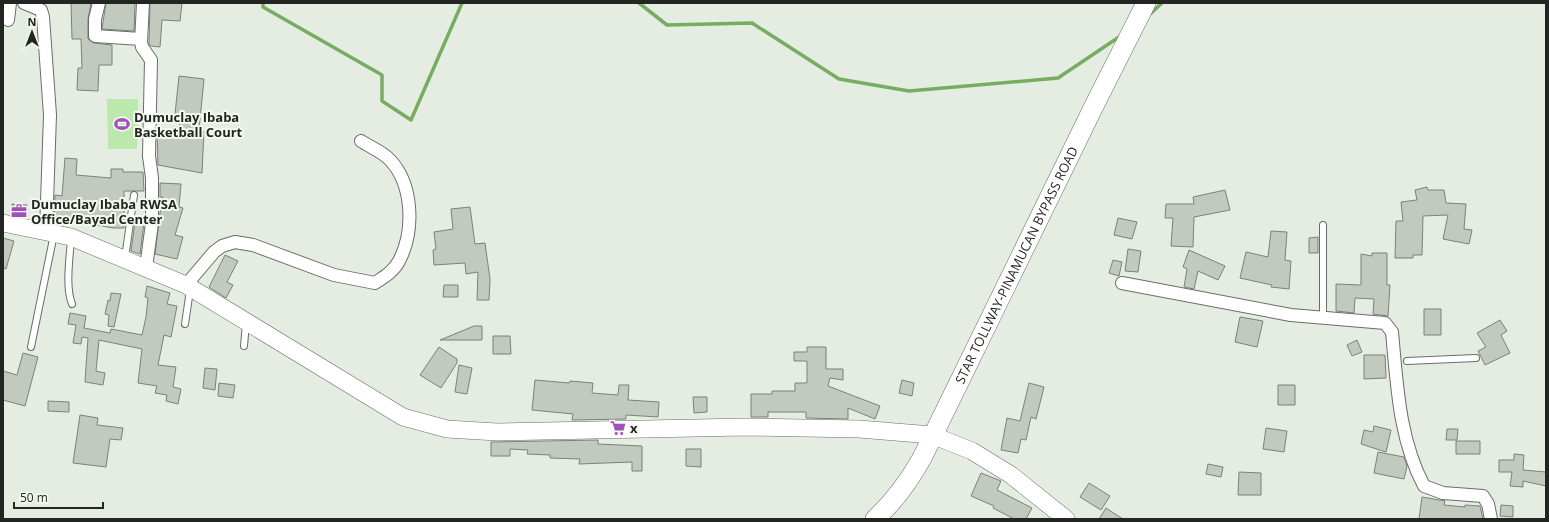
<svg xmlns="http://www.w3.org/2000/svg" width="1549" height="522" font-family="'Open Sans',sans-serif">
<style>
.green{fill:#bbe8ab}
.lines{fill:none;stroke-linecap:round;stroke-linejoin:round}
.stream{stroke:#76ae61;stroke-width:3.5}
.building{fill:#c2c9bf;stroke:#7b8279}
.lane-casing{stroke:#686e66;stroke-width:8}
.street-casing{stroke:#686e66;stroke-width:14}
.secondary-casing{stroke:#686e66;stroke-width:18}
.primary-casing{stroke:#686e66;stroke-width:20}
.lane{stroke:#fff;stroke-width:6}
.street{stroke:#fff;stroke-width:12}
.secondary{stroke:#fff;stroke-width:17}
.primary{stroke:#fff;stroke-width:19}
.labels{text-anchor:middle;stroke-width:4;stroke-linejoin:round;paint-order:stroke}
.poi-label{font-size:13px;font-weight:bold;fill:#222521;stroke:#f2faf0;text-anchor:start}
.street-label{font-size:13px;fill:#222521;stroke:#f2faf0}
</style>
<rect width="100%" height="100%" fill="#e5ede2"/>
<path class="green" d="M 107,99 L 138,99 L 137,149 L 108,149 Z"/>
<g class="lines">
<path class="stream" d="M 263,3 L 263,7 L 382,75 L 382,101 L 411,120 L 462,3
M 639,3 L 667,25 L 752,23 L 839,79 L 909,91 L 1058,78 L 1122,35
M 1149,15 L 1162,3"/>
</g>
<path class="building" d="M 71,3 L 91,3 L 88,19 L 88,39 L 94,43 L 112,45 L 112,65 L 99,65 L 98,91 L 77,90 L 78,68 L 82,68 L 81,39 L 72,39 Z
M 106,3 L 135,3 L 134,31 L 102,29 Z
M 150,3 L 182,3 L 180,21 L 162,20 L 160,47 L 151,46 L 149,44 Z
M 179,76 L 204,79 L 199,130 L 204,131 L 202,173 L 158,165 L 157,132 L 179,133 L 180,115 L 175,114 Z
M 65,158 L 77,159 L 76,175 L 111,178 L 111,169 L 123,169 L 123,172 L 143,172 L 144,191 L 124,191 L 124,228 L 113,228 L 54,217 L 55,195 L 62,196 Z
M 160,183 L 181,184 L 179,207 L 183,208 L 175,235 L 183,237 L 177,259 L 155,254 L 160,213 L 163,197 L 160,197 Z
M 1427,187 L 1428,190 L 1444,190 L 1446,203 L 1466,204 L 1464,229 L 1472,230 L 1469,244 L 1443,239 L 1448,215 L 1423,216 L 1422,255 L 1413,255 L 1413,258 L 1395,258 L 1396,221 L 1403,221 L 1401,202 L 1417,200 L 1415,190 Z
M 1225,190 L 1230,210 L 1194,217 L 1193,247 L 1171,246 L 1173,218 L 1165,218 L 1166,204 L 1194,204 L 1193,197 Z
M 12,204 L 27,205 L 26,217 L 12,215 Z
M 470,207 L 475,244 L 485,243 L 490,279 L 489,300 L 477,300 L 478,272 L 466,274 L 465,263 L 434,265 L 433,250 L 436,249 L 434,232 L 453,229 L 451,209 Z
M 1118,218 L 1137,222 L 1132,239 L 1114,235 Z
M 135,222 L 144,223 L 140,254 L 131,251 Z
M 1271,231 L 1287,232 L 1285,260 L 1291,261 L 1289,289 L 1271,287 L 1272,285 L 1240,278 L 1246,252 L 1268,257 Z
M 1318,237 L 1318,253 L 1309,253 L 1309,238 Z
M 3,238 L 14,241 L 6,269 L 3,268 Z
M 1128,249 L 1141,251 L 1138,272 L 1125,271 Z
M 1189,250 L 1225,266 L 1218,280 L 1198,271 L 1194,289 L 1184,287 L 1187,269 L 1183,267 Z
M 1372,253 L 1387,253 L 1387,285 L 1390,285 L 1388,316 L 1373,314 L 1374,299 L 1355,298 L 1354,313 L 1336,311 L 1336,284 L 1361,285 L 1361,254 L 1372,256 Z
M 225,255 L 238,261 L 227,282 L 233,285 L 226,298 L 209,287 Z
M 1113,260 L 1122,262 L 1119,276 L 1109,273 Z
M 444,285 L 458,285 L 458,297 L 443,297 Z
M 147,286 L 170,293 L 167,304 L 177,306 L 171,337 L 164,335 L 158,365 L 176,367 L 173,387 L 181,389 L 178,404 L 166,401 L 167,395 L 155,393 L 157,386 L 138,383 L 142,349 L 99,340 L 96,371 L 105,373 L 103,385 L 85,382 L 88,338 L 82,337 L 81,344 L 73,343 L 76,325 L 68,324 L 70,313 L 86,316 L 84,328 L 110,333 L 111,329 L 142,335 L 146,317 L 148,298 L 145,297 Z
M 111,293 L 121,294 L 114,327 L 108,326 L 109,315 L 105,314 L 108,300 L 110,301 Z
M 1424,309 L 1441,309 L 1441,335 L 1424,335 Z
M 1240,317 L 1263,321 L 1257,347 L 1235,342 Z
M 1500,320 L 1507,331 L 1501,335 L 1510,353 L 1485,365 L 1478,351 L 1486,347 L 1477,333 Z
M 474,326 L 482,326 L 482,340 L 440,340 Z
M 493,336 L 510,336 L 511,354 L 493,354 Z
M 1357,340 L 1362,352 L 1352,356 L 1347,345 Z
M 439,347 L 457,359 L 457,363 L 441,388 L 420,375 Z
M 807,347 L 826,347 L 826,369 L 843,369 L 843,380 L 830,378 L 828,386 L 880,406 L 875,419 L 848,408 L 848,419 L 806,418 L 806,412 L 768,412 L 768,417 L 751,417 L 751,394 L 772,394 L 772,391 L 795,391 L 795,383 L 807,383 L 807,361 L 794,361 L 794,352 L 807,352 Z
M 23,353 L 38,357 L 25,406 L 3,400 L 3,371 L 17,375 Z
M 1364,355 L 1385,355 L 1386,378 L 1364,379 Z
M 459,365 L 472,368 L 467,394 L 455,392 Z
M 205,368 L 217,369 L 215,390 L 203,388 Z
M 535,380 L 569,383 L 570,381 L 593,383 L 592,393 L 618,395 L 619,385 L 629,385 L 628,400 L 659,402 L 658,417 L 626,415 L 626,419 L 572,420 L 573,414 L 532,410 Z
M 902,380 L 914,383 L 912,396 L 899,393 Z
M 219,383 L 235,385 L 233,398 L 218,396 Z
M 1029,383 L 1044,387 L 1036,419 L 1031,417 L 1026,440 L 1021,439 L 1018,453 L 1001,450 L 1007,418 L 1020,421 Z
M 1278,385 L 1295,385 L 1295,405 L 1278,405 Z
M 693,397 L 707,397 L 707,412 L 694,413 Z
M 48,401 L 69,402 L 69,412 L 48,411 Z
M 80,415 L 98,418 L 97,425 L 123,428 L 121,440 L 110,439 L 106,467 L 73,463 Z
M 1374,426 L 1391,430 L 1386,452 L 1361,444 L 1364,430 L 1373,432 Z
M 1266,428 L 1287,431 L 1284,452 L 1263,449 Z
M 1447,429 L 1458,429 L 1457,440 L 1446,440 Z
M 598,440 L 598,444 L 642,446 L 642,471 L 632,471 L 632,462 L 579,464 L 580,459 L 550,458 L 550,455 L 527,454 L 528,450 L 510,449 L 510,456 L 491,456 L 491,442 Z
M 1456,441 L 1480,441 L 1480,454 L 1456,454 Z
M 686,449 L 701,449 L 701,467 L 686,466 Z
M 1378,452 L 1404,457 L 1407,466 L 1404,479 L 1374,473 Z
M 1514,454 L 1524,455 L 1523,470 L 1546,472 L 1546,486 L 1523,481 L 1523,487 L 1510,486 L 1512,472 L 1499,472 L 1499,460 L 1514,460 Z
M 1208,464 L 1223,467 L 1221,477 L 1206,474 Z
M 1239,472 L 1261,473 L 1261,495 L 1238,495 Z
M 981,473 L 1001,481 L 997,490 L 1032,508 L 1026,519 L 1014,519 L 993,508 L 994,506 L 971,496 Z
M 1089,483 L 1110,496 L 1101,510 L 1080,497 Z
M 1422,497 L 1445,501 L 1444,505 L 1465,507 L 1465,505 L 1480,506 L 1483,519 L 1419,519 Z
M 1501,505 L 1513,506 L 1513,517 L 1500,516 Z
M 1106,508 L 1123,519 L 1099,519 Z"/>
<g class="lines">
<defs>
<path id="lane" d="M 1323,225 L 1323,318
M 71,238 C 70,257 65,286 72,304
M 125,258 L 134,195
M 185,324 L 190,290
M 244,346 L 246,323
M 31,347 L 54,234
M 1407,361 L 1476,358"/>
<path id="street" d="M 24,3 L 41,10 L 43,17 L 50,115 L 46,231
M 99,3 L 95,19 L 95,36 L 141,39
M 143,3 L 141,42 L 142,47 L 151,60 L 149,156 L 152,178 L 152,223 L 146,268
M 8,20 L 10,3
M 1122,283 L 1291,315 L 1385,323 L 1392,332 C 1397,385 1399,439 1424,486 L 1443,493 L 1483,496 L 1488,504 L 1491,519
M 186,285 L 214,252 L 222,246 L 235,242 L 253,245 L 334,275 L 375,283 C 384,277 394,271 399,261 C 415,231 413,184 390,160 C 383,152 370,147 361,141"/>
<path id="secondary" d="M 3,223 L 71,237 L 186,285 L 403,417 L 447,429 L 497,432 L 745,427 L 859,429 L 932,435 L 972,451 L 1011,475 L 1066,519"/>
<g id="primary">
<path id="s1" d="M 875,519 C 895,501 909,481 922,458 L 1094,106 L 1146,3"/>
</g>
</defs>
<use href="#lane" class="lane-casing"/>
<use href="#street" class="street-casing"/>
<use href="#secondary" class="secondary-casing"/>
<use href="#primary" class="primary-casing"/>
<use href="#lane" class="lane"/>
<use href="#street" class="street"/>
<use href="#secondary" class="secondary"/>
<use href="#primary" class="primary"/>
</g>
<defs>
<symbol id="stadium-bare" viewBox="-9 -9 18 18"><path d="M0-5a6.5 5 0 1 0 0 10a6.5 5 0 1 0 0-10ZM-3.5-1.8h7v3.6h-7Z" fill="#a44fbe" stroke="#f2faf0" stroke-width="2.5" paint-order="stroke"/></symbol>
<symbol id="office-bare" viewBox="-9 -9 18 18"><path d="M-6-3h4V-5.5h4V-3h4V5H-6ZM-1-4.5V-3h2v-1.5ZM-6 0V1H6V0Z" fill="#a44fbe" stroke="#f2faf0" stroke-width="2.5" paint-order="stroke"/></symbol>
<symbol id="supermarket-bare" viewBox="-9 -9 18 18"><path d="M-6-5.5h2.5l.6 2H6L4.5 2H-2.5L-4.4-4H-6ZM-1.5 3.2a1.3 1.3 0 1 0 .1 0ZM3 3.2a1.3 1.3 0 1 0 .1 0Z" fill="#a44fbe" stroke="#f2faf0" stroke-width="2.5" paint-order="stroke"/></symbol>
</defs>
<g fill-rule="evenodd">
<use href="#stadium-bare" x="111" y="113" width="22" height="22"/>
<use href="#office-bare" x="8" y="200" width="22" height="22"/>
<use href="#supermarket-bare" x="607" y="417" width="22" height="22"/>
</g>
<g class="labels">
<g class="poi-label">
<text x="134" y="122">Dumuclay Ibaba<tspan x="134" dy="15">Basketball Court</tspan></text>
<text x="31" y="209">Dumuclay Ibaba RWSA<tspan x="31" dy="15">Office/Bayad Center</tspan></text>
<text x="630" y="433">x</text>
</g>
<g class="street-label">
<text dy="5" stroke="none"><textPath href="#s1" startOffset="292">STAR TOLLWAY-PINAMUCAN BYPASS ROAD</textPath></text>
</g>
</g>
<rect width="1549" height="522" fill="none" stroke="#222521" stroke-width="8"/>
<g transform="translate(32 32)" stroke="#f2faf0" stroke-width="3" paint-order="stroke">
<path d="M0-3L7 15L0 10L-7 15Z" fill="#222521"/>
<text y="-6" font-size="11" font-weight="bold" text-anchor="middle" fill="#222521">N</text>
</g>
<path d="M14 502v6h89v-6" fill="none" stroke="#222521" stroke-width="2"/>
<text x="20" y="502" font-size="12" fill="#222521" stroke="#f2faf0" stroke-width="3" paint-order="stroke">50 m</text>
</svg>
